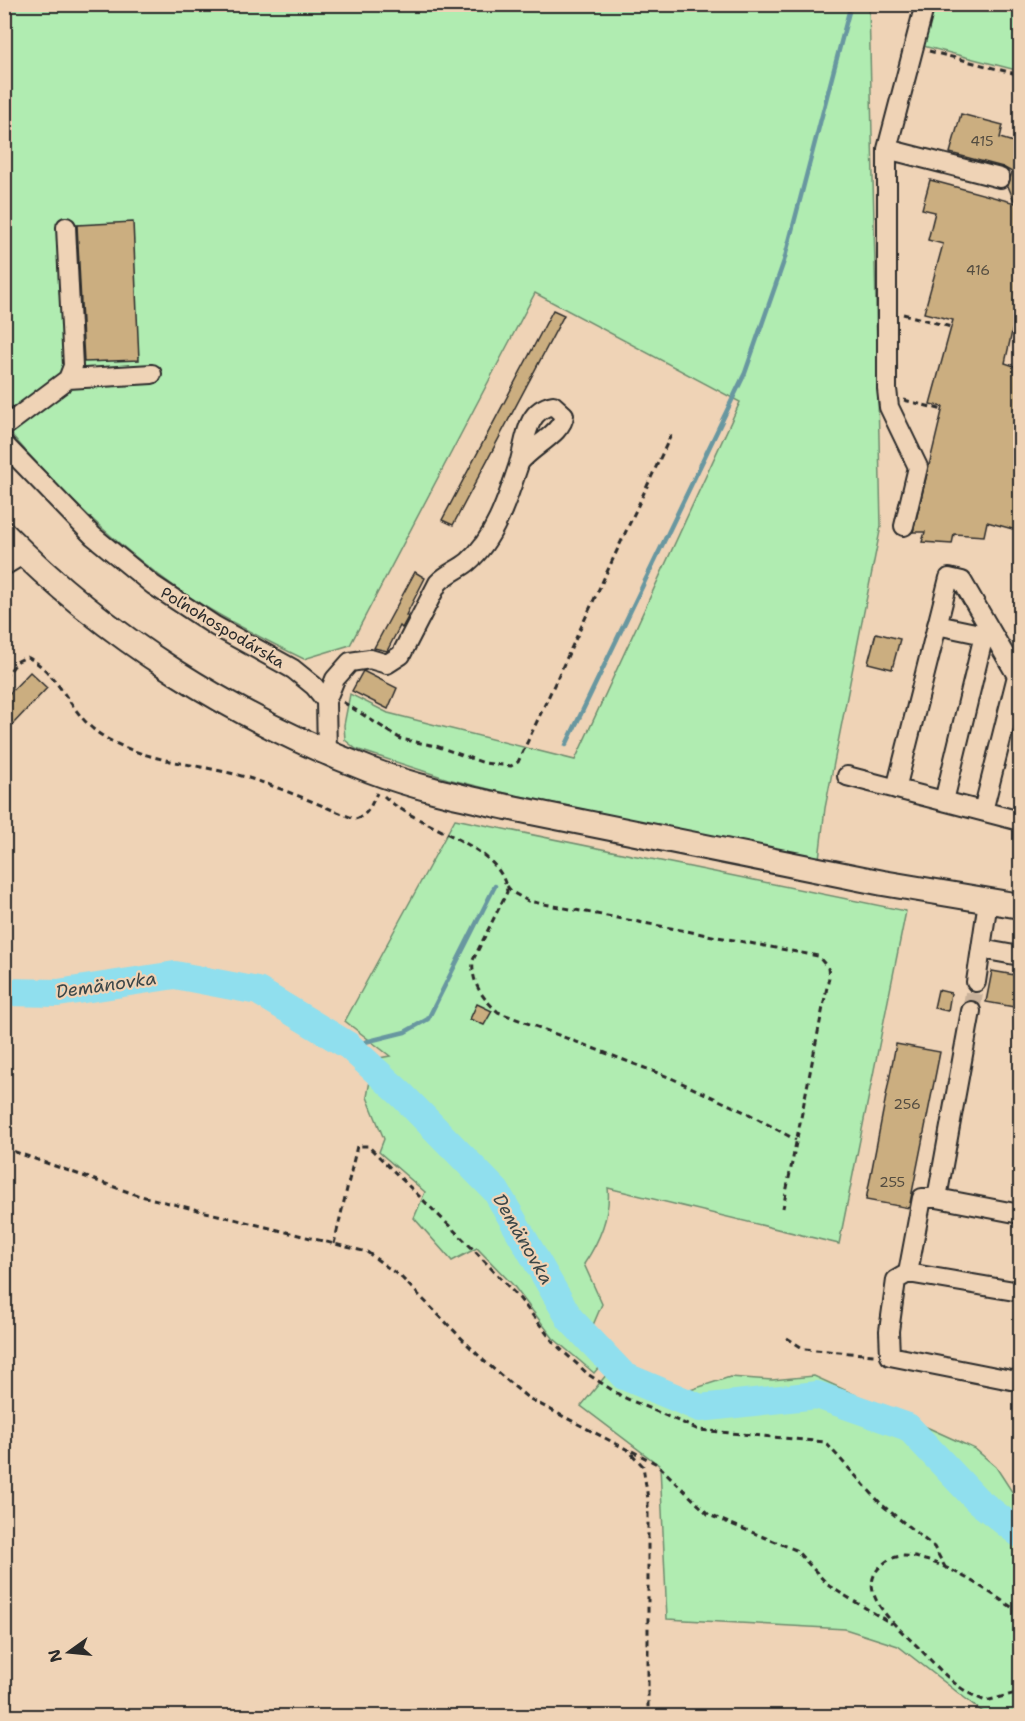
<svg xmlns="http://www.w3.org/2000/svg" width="1025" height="1721" font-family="'Shantell Sans',sans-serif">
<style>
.green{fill:#b0ecb1;stroke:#6e8c6e;stroke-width:1.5}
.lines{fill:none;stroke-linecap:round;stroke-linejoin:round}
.stream{stroke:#6897a0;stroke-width:4.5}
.river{stroke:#90dfee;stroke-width:28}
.building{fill:#cbae80;stroke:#2b2b2b;stroke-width:1.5}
.minor-tunnel{stroke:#c8b19a;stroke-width:18;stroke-dasharray:18 9;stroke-linecap:butt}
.minor-casing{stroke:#2b2b2b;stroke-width:22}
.major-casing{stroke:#2b2b2b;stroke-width:28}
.path{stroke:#2b2b2b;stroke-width:3;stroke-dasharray:6 4.5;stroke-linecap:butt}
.minor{stroke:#efd3b6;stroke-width:18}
.major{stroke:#efd3b6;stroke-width:24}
.labels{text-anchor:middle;stroke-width:4.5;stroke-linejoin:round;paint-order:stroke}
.number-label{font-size:14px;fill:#534c40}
.street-label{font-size:16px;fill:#2b2b2b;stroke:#efd3b6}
.water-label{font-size:18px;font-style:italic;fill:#3a4648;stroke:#efd3b6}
</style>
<rect width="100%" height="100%" fill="#efd3b6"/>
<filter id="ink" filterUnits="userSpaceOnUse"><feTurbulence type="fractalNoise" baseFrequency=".0167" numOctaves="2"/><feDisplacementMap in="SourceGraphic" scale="12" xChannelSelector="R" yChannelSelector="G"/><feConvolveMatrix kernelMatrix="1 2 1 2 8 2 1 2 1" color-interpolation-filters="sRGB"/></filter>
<g filter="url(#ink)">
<path class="green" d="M 4,5 L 869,5 L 881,526 L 825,808 L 819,859 L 501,792 L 448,779 L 356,749 L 345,740 L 344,725 L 350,694 L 388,713 L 575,760 L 740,402 L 535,293 L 350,645 L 304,659 C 265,640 225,620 188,596 C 119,549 58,490 5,427 Z
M 934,5 L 1020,5 L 1020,71 L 923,46 Z
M 455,819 L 906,911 L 839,1244 L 608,1188 C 611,1214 599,1242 584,1264 L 602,1304 L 585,1344 L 600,1366 L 594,1373 L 553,1338 L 513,1285 L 477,1248 L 452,1261 L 414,1218 L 425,1192 L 379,1152 L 384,1139 L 367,1097 L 374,1059 L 390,1056 L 345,1021 Z
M 607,1374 L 691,1413 L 687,1391 L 730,1377 L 772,1380 L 814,1376 L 975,1449 L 996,1467 L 1020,1504 L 1020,1716 L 988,1716 L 898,1646 L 845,1629 L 667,1619 L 660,1466 L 581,1406 Z"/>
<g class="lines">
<path class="stream" d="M 566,745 L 745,373 L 784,261 L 851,4
M 349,1046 L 405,1032 L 428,1019 L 495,886"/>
<path class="river" d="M 4,992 L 58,993 L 175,975 L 258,991 L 349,1046 L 401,1094 L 496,1191 L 570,1319 L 624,1376 L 700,1408 L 817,1395 L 908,1427 L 977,1500 L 1020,1534"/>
</g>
<path class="building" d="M 961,114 L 1003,125 L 1000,138 L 1020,144 L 1020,296 L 1005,363 L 1020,368 L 1020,531 L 987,522 L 984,536 L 954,534 L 952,544 L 922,542 L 925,532 L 913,532 L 943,407 L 930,404 L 953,320 L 924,313 L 943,244 L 928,240 L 935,212 L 922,209 L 930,180 L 1015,203 L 1008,186 L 1012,172 L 1003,167 L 950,153 Z
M 133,222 L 139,360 L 84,362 L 77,225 Z
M 553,310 L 564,315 L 453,525 L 442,520 Z
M 415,572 L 425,578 L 406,615 L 408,617 L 402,628 L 400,626 L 387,651 L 374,648 Z
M 876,633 L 900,639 L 892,669 L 868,663 Z
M 363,671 L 397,688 L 388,709 L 352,691 Z
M 30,672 L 47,688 L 12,725 L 4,718 L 4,699 Z
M 992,971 L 1020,976 L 1020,1008 L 986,1002 Z
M 938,990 L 951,993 L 948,1011 L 934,1008 Z
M 477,1004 L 492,1011 L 484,1025 L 470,1019 Z
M 896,1044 L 940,1052 L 909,1208 L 866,1200 Z"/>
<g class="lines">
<path class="minor-tunnel" d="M 971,1011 L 976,982"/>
<defs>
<path id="minor" d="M 887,149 L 1000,178
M 66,227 L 73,366 L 68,379
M 4,427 L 68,379 L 152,374
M 4,444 L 93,536 L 153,585 L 215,626 L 293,669 L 314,686 L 326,701 L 327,752
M 904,526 L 918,467 L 889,407 L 887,389 L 887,149 L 925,4
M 4,566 L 24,554
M 937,625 L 994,637
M 326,701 L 335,679 L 350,662 L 370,659 L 387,664 L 401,655 L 438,583 C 446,574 458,570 468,562 C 495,539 508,497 519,464 C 526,442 525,410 553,405 L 564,415 C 563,433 532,446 519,463
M 847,776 L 1020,821
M 896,789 L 949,578 L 962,581 L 1020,681
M 944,801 L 984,635
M 983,811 L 1017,676
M 981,949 L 1020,956
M 976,982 L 988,901
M 937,1198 L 971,1011
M 1020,1214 L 937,1198 L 922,1198 L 908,1273 L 1020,1292
M 908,1273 L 896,1280 L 889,1331 L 890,1356 L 1011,1380 L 1020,1379"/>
<path id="major" d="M 4,534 C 106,638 235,718 370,770 C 414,787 461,797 507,807 L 883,883 L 1020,906"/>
</defs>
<use href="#minor" class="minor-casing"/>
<use href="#major" class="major-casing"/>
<path class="path" d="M 929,51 L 1020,75
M 903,314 L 951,327
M 904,400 L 943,410
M 4,678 L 18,661 L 27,657 C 62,674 70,718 106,738 C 143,760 188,763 230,773 C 272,783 314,803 355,819 C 368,816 371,805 377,793
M 343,702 L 401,739 L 436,746 L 484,763 L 511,766 L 518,762 L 671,435
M 384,796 C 417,829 502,843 507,892 L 473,960 C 471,982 481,997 498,1012 L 671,1078 L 749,1114 L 796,1140
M 507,886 L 512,892 L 528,901 L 818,956 L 828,968 L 829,977 L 783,1208
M 4,1148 L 137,1195 L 367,1252 L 402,1278 L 484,1361 L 528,1398 L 628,1450 L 643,1466 L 648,1499 L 648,1716
M 334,1244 L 357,1146 L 368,1146 L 472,1248 L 520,1299 L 554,1343 L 589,1375 L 623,1397 L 699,1430 L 825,1442 L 882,1505 L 934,1547 L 945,1567
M 787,1338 L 804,1349 L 874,1355
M 632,1451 L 657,1464 L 709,1515 L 796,1550 L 829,1586 L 892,1624
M 1020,1613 C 994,1595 956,1568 925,1560 C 910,1555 896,1553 883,1564 C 849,1592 904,1632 922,1651 C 942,1672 958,1691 986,1701 L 1020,1692"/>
<use href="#minor" class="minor"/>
<use href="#major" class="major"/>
</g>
</g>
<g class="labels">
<g class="number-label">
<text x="982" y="146">415</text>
<text x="978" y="275">416</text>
<text x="907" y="1109">256</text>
<text x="892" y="1187">255</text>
</g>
<g class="street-label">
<text transform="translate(223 627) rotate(31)" y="6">Poľnohospodárska</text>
</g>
<g class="water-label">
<text transform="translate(106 985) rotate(-8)" y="6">Demänovka</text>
<text transform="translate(523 1239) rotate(60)" y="6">Demänovka</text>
</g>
</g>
<rect width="1025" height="1721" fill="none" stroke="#efd3b6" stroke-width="24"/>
<rect x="12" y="12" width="1001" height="1697" fill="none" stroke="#2b2b2b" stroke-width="2" filter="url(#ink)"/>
<g transform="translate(69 1652) rotate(255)" stroke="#efd3b6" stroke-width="4.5" paint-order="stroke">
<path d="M0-4.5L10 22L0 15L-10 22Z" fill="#2b2b2b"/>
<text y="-9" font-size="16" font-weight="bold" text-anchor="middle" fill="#2b2b2b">N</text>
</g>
</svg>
